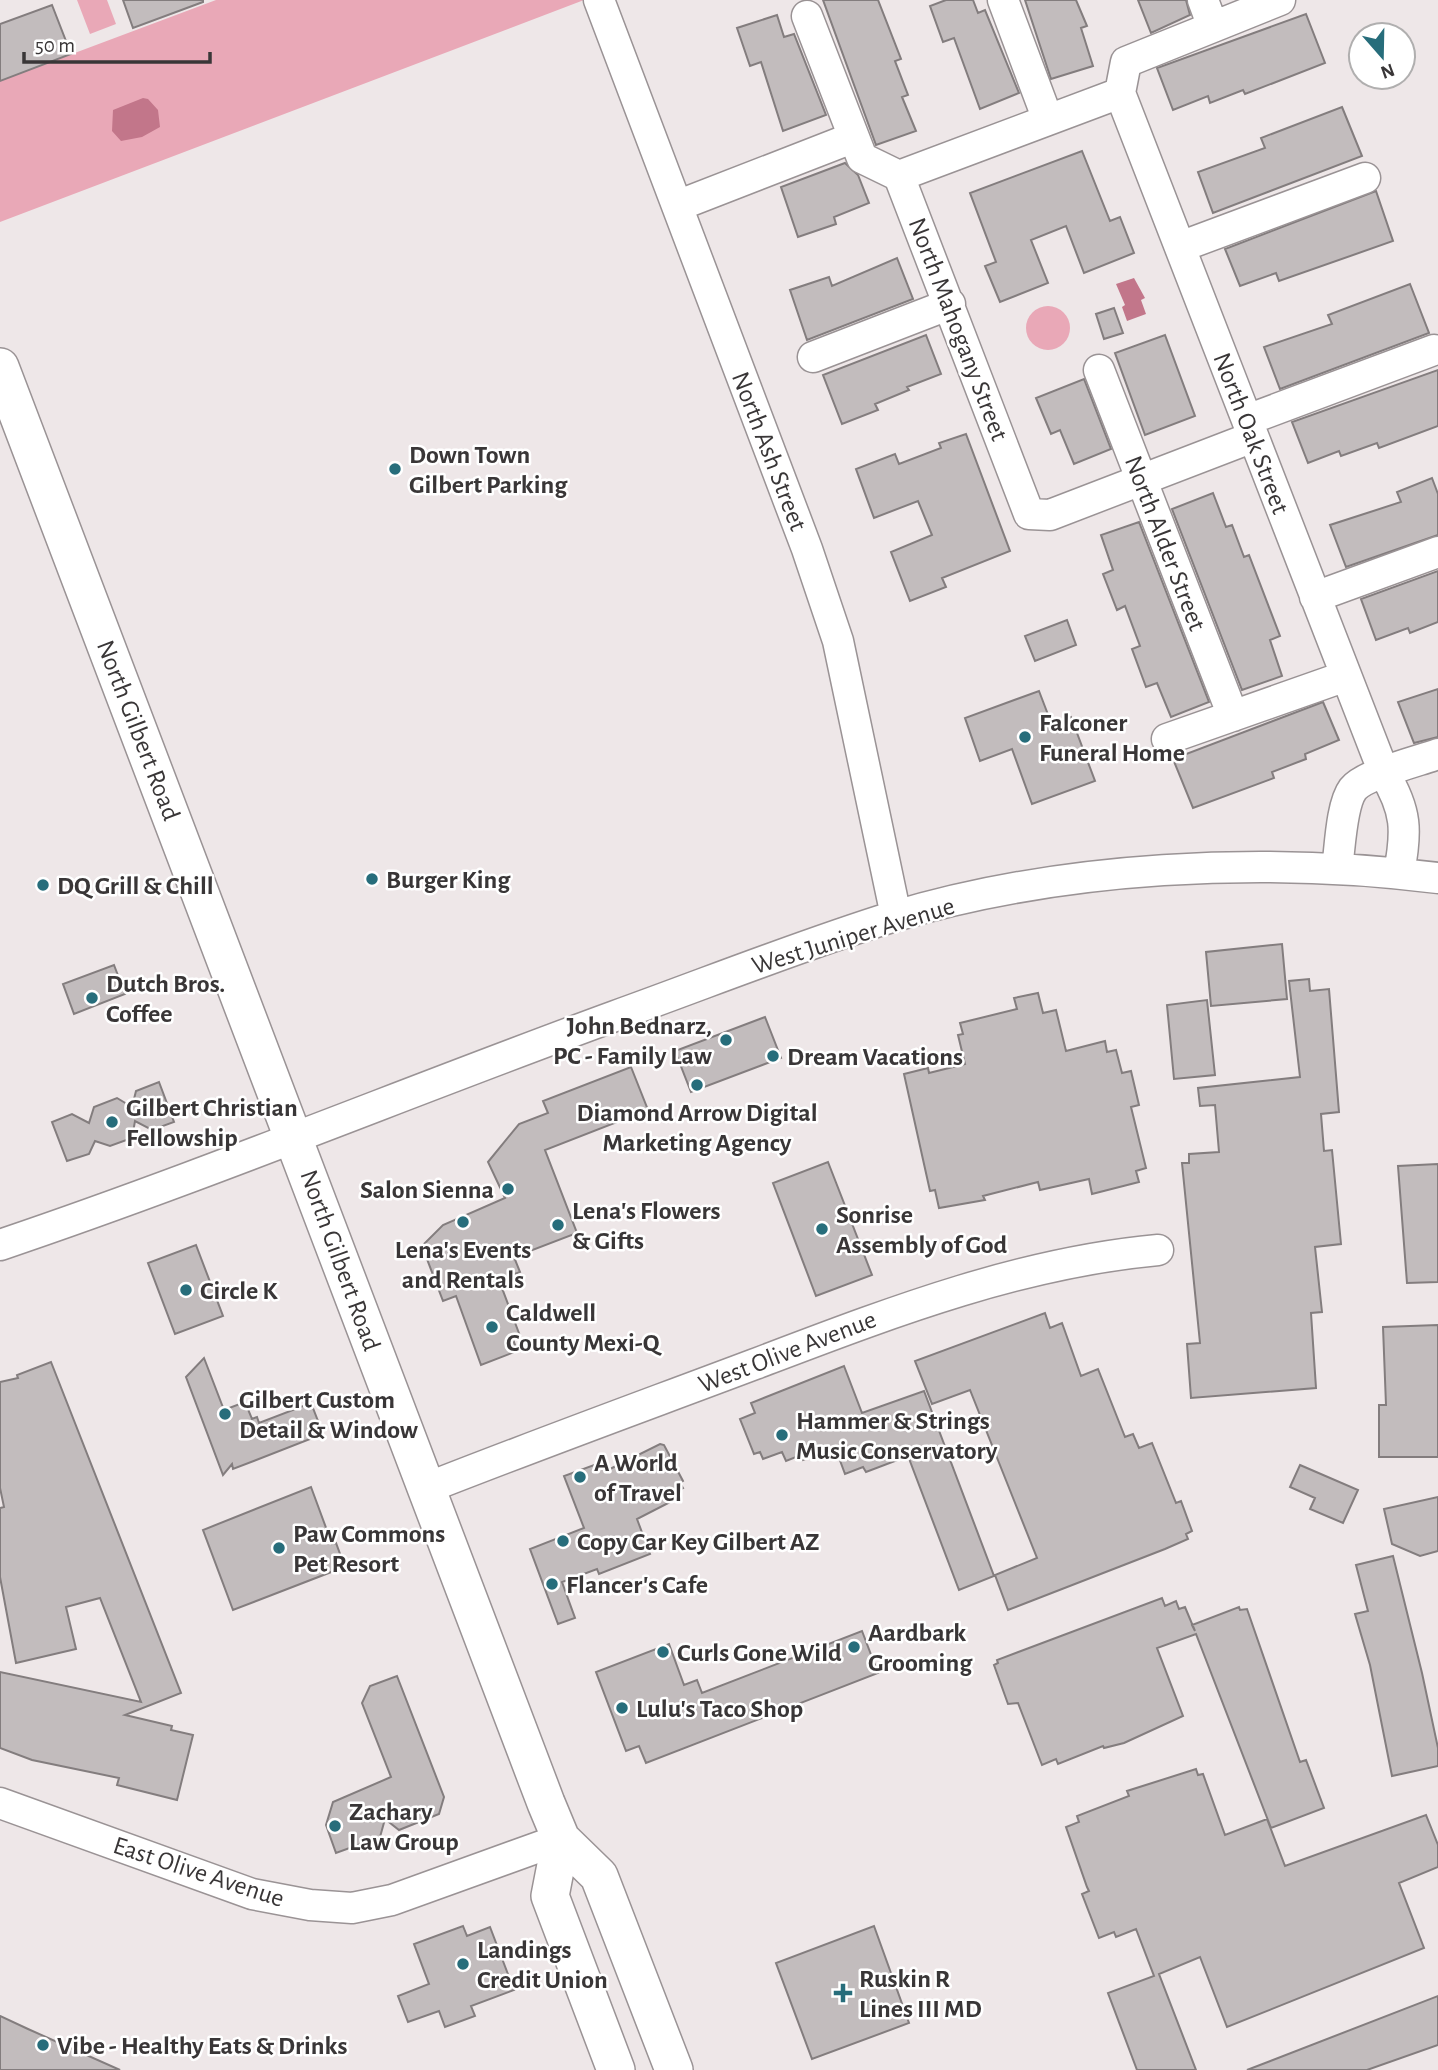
<svg xmlns="http://www.w3.org/2000/svg" width="1438" height="2070" font-family="'Alegreya Sans',sans-serif">
<style>
.green{fill:#e9a8b7}
.water{fill:#c2768a}
.building{fill:#c2bcbd;stroke:#837d7e;stroke-width:2}
.lines{fill:none;stroke-linecap:round;stroke-linejoin:round}
.minor-casing{stroke:#9a9395;stroke-width:33}
.major-casing{stroke:#9a9395;stroke-width:40}
.minor{stroke:#fff;stroke-width:30}
.major{stroke:#fff;stroke-width:37}
.poi-dot{fill:#276d7b;stroke:#fff;stroke-width:2.5}
.labels{text-anchor:middle;stroke-width:5;stroke-linejoin:round;paint-order:stroke}
.street-label{font-size:26px;fill:#393637;stroke:#fff}
.poi-label{font-size:26px;font-weight:bold;fill:#393637;stroke:#fff;text-anchor:start}
</style>
<rect width="100%" height="100%" fill="#eee7e8"/>
<path class="green" d="M 77,0 L 107,0 L 116,24 L 90,34 Z
M 216,0 L 584,0 L 0,222 L 0,81 Z
M1026 328a22 22 0 1 1 44 0a22 22 0 1 1-44 0Z"/>
<path class="water" d="M 143,98 L 148,99 L 158,110 L 160,127 L 142,137 L 121,141 L 112,131 L 113,110 Z
M 1134,278 L 1145,298 L 1141,300 L 1146,314 L 1127,321 L 1122,307 L 1125,305 L 1116,284 Z"/>
<path class="building" d="M 123,0 L 203,0 L 203,2 L 133,28 Z
M 823,0 L 878,0 L 901,59 L 895,61 L 908,95 L 902,97 L 916,131 L 876,145 Z
M 946,0 L 973,0 L 978,13 L 985,10 L 1019,93 L 980,109 L 954,38 L 943,42 L 930,6 Z
M 1025,0 L 1076,0 L 1087,26 L 1081,28 L 1093,66 L 1051,79 Z
M 1138,0 L 1186,0 L 1190,15 L 1151,33 Z
M 52,5 L 71,54 L 0,81 L 0,24 Z
M 1306,14 L 1325,63 L 1245,94 L 1243,90 L 1210,103 L 1208,96 L 1173,110 L 1157,68 Z
M 777,15 L 784,37 L 794,34 L 826,115 L 783,131 L 761,62 L 750,66 L 737,28 Z
M 1342,107 L 1362,156 L 1213,213 L 1198,172 L 1265,148 L 1261,138 Z
M 1082,151 L 1110,221 L 1120,217 L 1134,253 L 1084,273 L 1066,226 L 1031,240 L 1048,283 L 1000,302 L 985,266 L 996,262 L 970,193 Z
M 845,163 L 858,175 L 869,203 L 834,217 L 836,224 L 798,237 L 781,187 Z
M 1376,191 L 1393,241 L 1279,281 L 1276,273 L 1240,286 L 1225,249 Z
M 897,258 L 913,299 L 807,340 L 790,290 L 829,277 L 832,286 Z
M 1410,284 L 1429,333 L 1280,389 L 1264,347 L 1332,324 L 1328,315 Z
M 1114,308 L 1123,333 L 1104,339 L 1096,314 Z
M 926,335 L 941,374 L 907,387 L 909,390 L 875,404 L 878,410 L 842,424 L 823,375 Z
M 1165,335 L 1195,416 L 1145,435 L 1115,353 Z
M 1438,370 L 1438,426 L 1379,448 L 1377,443 L 1341,456 L 1339,451 L 1308,463 L 1292,422 Z
M 1084,379 L 1111,449 L 1074,464 L 1060,430 L 1051,434 L 1036,398 Z
M 966,434 L 1010,551 L 942,578 L 946,587 L 910,601 L 891,552 L 932,535 L 918,501 L 874,518 L 856,469 L 895,454 L 899,464 L 941,448 L 939,443 Z
M 1432,478 L 1438,494 L 1438,535 L 1346,567 L 1330,525 L 1401,502 L 1397,492 Z
M 1213,493 L 1226,527 L 1232,525 L 1244,557 L 1249,555 L 1280,636 L 1270,640 L 1282,676 L 1242,690 L 1172,509 Z
M 1139,522 L 1209,702 L 1171,717 L 1157,683 L 1146,687 L 1132,649 L 1140,646 L 1125,606 L 1117,610 L 1103,574 L 1113,570 L 1101,535 Z
M 1438,571 L 1438,622 L 1410,633 L 1408,628 L 1376,640 L 1361,599 Z
M 1067,620 L 1076,645 L 1035,661 L 1025,636 Z
M 1438,689 L 1438,737 L 1414,743 L 1398,702 Z
M 1039,691 L 1052,725 L 1071,717 L 1095,781 L 1032,804 L 1012,749 L 980,761 L 965,718 Z
M 1323,702 L 1339,740 L 1305,754 L 1306,759 L 1272,772 L 1274,778 L 1193,808 L 1173,759 Z
M 1282,944 L 1287,999 L 1211,1006 L 1206,952 Z
M 114,965 L 125,994 L 74,1014 L 63,984 Z
M 1309,979 L 1310,991 L 1329,989 L 1339,1112 L 1321,1114 L 1324,1151 L 1332,1150 L 1341,1244 L 1315,1247 L 1322,1312 L 1311,1313 L 1316,1388 L 1191,1398 L 1187,1344 L 1200,1343 L 1182,1163 L 1189,1163 L 1189,1154 L 1219,1152 L 1215,1105 L 1200,1106 L 1198,1088 L 1300,1077 L 1289,981 Z
M 1038,993 L 1043,1013 L 1056,1010 L 1066,1051 L 1105,1041 L 1107,1052 L 1116,1050 L 1122,1073 L 1131,1071 L 1139,1105 L 1131,1107 L 1146,1168 L 1136,1171 L 1139,1182 L 1092,1194 L 1089,1179 L 1040,1190 L 1038,1182 L 983,1196 L 985,1200 L 939,1208 L 935,1190 L 930,1191 L 904,1074 L 928,1068 L 929,1073 L 965,1064 L 958,1035 L 963,1034 L 960,1023 L 1017,1009 L 1014,998 Z
M 1207,1000 L 1215,1075 L 1174,1079 L 1167,1005 Z
M 765,1017 L 781,1058 L 691,1092 L 675,1051 Z
M 631,1067 L 648,1110 L 545,1150 L 577,1233 L 514,1257 L 520,1272 L 499,1280 L 520,1336 L 513,1339 L 517,1351 L 481,1365 L 456,1296 L 443,1301 L 422,1246 L 443,1225 L 505,1198 L 488,1162 L 519,1124 L 548,1113 L 543,1101 Z
M 159,1082 L 174,1122 L 152,1130 L 135,1121 L 132,1138 L 110,1146 L 95,1141 L 89,1154 L 67,1161 L 52,1122 L 72,1114 L 89,1123 L 94,1107 L 117,1098 L 132,1107 L 136,1091 Z
M 828,1162 L 872,1275 L 816,1296 L 773,1183 Z
M 1438,1164 L 1438,1282 L 1407,1283 L 1398,1166 Z
M 196,1245 L 223,1316 L 175,1334 L 148,1263 Z
M 1045,1313 L 1050,1328 L 1062,1323 L 1081,1376 L 1098,1369 L 1125,1437 L 1133,1434 L 1139,1448 L 1152,1443 L 1176,1503 L 1181,1501 L 1192,1531 L 1186,1534 L 1188,1539 L 1165,1549 L 1008,1610 L 995,1575 L 1037,1558 L 970,1390 L 932,1404 L 915,1361 Z
M 1438,1325 L 1438,1457 L 1379,1457 L 1379,1405 L 1386,1405 L 1383,1327 Z
M 204,1358 L 224,1410 L 245,1402 L 252,1419 L 257,1417 L 259,1423 L 311,1403 L 323,1434 L 233,1469 L 232,1464 L 223,1475 L 186,1377 Z
M 51,1362 L 181,1693 L 125,1715 L 172,1726 L 171,1730 L 193,1735 L 177,1800 L 117,1785 L 119,1778 L 32,1760 L 0,1748 L 0,1672 L 141,1702 L 100,1598 L 66,1607 L 76,1649 L 16,1663 L 0,1577 L 0,1508 L 4,1507 L 0,1488 L 0,1382 L 18,1378 L 17,1375 Z
M 844,1366 L 862,1413 L 924,1391 L 994,1576 L 959,1590 L 908,1456 L 866,1472 L 863,1467 L 845,1474 L 835,1447 L 803,1460 L 801,1455 L 786,1461 L 782,1452 L 763,1459 L 760,1452 L 754,1454 L 740,1419 L 755,1413 L 751,1403 Z
M 660,1444 L 664,1445 L 683,1481 L 680,1483 L 683,1488 L 675,1492 L 678,1498 L 637,1519 L 650,1554 L 599,1574 L 597,1569 L 562,1582 L 575,1618 L 558,1624 L 530,1549 L 584,1528 L 564,1476 L 605,1461 L 608,1470 Z
M 1300,1465 L 1358,1490 L 1343,1523 L 1310,1509 L 1315,1498 L 1290,1487 Z
M 311,1487 L 332,1544 L 336,1543 L 343,1562 L 338,1564 L 339,1569 L 233,1610 L 203,1530 Z
M 1438,1497 L 1438,1551 L 1420,1556 L 1392,1544 L 1384,1509 Z
M 1393,1556 L 1422,1673 L 1438,1748 L 1438,1766 L 1392,1776 L 1370,1665 L 1355,1614 L 1368,1611 L 1356,1565 Z
M 1162,1598 L 1165,1606 L 1176,1601 L 1179,1609 L 1185,1607 L 1195,1631 L 1192,1625 L 1239,1607 L 1240,1610 L 1247,1609 L 1300,1762 L 1306,1760 L 1324,1808 L 1271,1828 L 1196,1634 L 1157,1648 L 1183,1716 L 1124,1743 L 1104,1748 L 1103,1746 L 1058,1764 L 1056,1759 L 1042,1765 L 1018,1703 L 1008,1704 L 994,1665 L 998,1663 L 997,1660 Z
M 862,1631 L 878,1673 L 646,1763 L 639,1746 L 626,1751 L 596,1672 L 669,1644 L 684,1685 L 697,1680 L 702,1693 Z
M 397,1676 L 444,1797 L 439,1814 L 399,1830 L 385,1819 L 380,1837 L 336,1853 L 326,1825 L 333,1802 L 391,1777 L 362,1703 L 370,1686 Z
M 1196,1769 L 1198,1775 L 1203,1774 L 1225,1835 L 1267,1819 L 1285,1866 L 1426,1815 L 1438,1845 L 1438,1867 L 1399,1883 L 1424,1948 L 1227,2027 L 1200,1957 L 1159,1974 L 1196,2070 L 1137,2070 L 1108,1993 L 1154,1976 L 1136,1929 L 1116,1937 L 1114,1932 L 1099,1938 L 1082,1894 L 1089,1891 L 1087,1887 L 1066,1827 L 1079,1822 L 1077,1816 L 1129,1796 L 1127,1791 Z
M 463,1926 L 467,1936 L 490,1927 L 514,1990 L 471,2006 L 475,2016 L 445,2027 L 439,2011 L 408,2022 L 398,1996 L 429,1984 L 414,1944 Z
M 874,1926 L 909,2023 L 812,2059 L 776,1963 Z
M 1438,1996 L 1438,2045 L 1367,2070 L 1247,2070 Z
M 0,2016 L 28,2029 L 120,2070 L 0,2070 Z"/>
<g class="lines">
<defs>
<path id="minor" d="M 599,0 L 807,549 L 838,641 L 896,916
M 1003,0 L 1048,120
M 1203,0 L 1213,27
M 807,16 L 862,158 L 899,176 L 1120,93
M 1120,93 L 1384,773 C 1407,811 1407,831 1399,873
M 1120,93 L 1126,62 L 1280,0
M 899,176 L 1029,514 L 1050,515 L 1253,437
M 677,206 L 852,138
M 1180,247 L 1365,178
M 813,357 L 950,304
M 1099,370 L 1233,716
M 1247,420 L 1434,350
M 1315,597 L 1438,552
M 1167,739 L 1346,676
M 1337,869 C 1340,849 1341,805 1353,789 C 1365,774 1419,761 1438,754
M 0,1245 C 207,1175 410,1091 615,1016 C 707,983 799,946 892,917 C 1061,866 1264,856 1438,878
M 427,1488 C 536,1445 646,1405 755,1364 C 887,1314 1017,1263 1158,1250
M 0,1803 L 252,1894 L 310,1905 L 352,1908 L 392,1900 L 561,1839"/>
<path id="major" d="M 0,367 L 546,1803 L 561,1839 L 599,1876 L 674,2070
M 561,1839 L 550,1896 L 616,2070"/>
</defs>
<use href="#minor" class="minor-casing"/>
<use href="#major" class="major-casing"/>
<use href="#minor" class="minor"/>
<use href="#major" class="major"/>
</g>
<g class="poi-dot">
<circle cx="395" cy="469" r="7"/>
<circle cx="1025" cy="737" r="7"/>
<circle cx="372" cy="879" r="7"/>
<circle cx="43" cy="885" r="7"/>
<circle cx="92" cy="998" r="7"/>
<circle cx="726" cy="1040" r="7"/>
<circle cx="773" cy="1056" r="7"/>
<circle cx="697" cy="1085" r="7"/>
<circle cx="112" cy="1122" r="7"/>
<circle cx="508" cy="1189" r="7"/>
<circle cx="463" cy="1222" r="7"/>
<circle cx="558" cy="1225" r="7"/>
<circle cx="822" cy="1229" r="7"/>
<circle cx="186" cy="1290" r="7"/>
<circle cx="492" cy="1327" r="7"/>
<circle cx="225" cy="1414" r="7"/>
<circle cx="782" cy="1435" r="7"/>
<circle cx="580" cy="1477" r="7"/>
<circle cx="563" cy="1541" r="7"/>
<circle cx="279" cy="1548" r="7"/>
<circle cx="552" cy="1584" r="7"/>
<circle cx="854" cy="1647" r="7"/>
<circle cx="663" cy="1652" r="7"/>
<circle cx="622" cy="1708" r="7"/>
<circle cx="335" cy="1826" r="7"/>
<circle cx="463" cy="1964" r="7"/>
<path d="M839.5 1982.5h7v7h7v7h-7v7h-7v-7h-7v-7h7z"/>
<circle cx="43" cy="2045" r="7"/>
</g>
<g class="labels">
<g class="street-label">
<text transform="translate(959 329) rotate(69)" y="9">North Mahogany Street</text>
<text transform="translate(1252 433) rotate(69)" y="9">North Oak Street</text>
<text transform="translate(770 451) rotate(69)" y="9">North Ash Street</text>
<text transform="translate(1166 543) rotate(69)" y="9">North Alder Street</text>
<text transform="translate(139 730) rotate(69)" y="9">North Gilbert Road</text>
<text transform="translate(853 935) rotate(-17)" y="9">West Juniper Avenue</text>
<text transform="translate(341 1260) rotate(70)" y="9">North Gilbert Road</text>
<text transform="translate(787 1351) rotate(-21)" y="9">West Olive Avenue</text>
<text transform="translate(199 1871) rotate(18)" y="9">East Olive Avenue</text>
</g>
<g class="poi-label">
<text x="409" y="463">Down Town<tspan x="409" dy="30">Gilbert Parking</tspan></text>
<text x="1039" y="731">Falconer<tspan x="1039" dy="30">Funeral Home</tspan></text>
<text x="386" y="888">Burger King</text>
<text x="57" y="894">DQ Grill &amp; Chill</text>
<text x="106" y="992">Dutch Bros.<tspan x="106" dy="30">Coffee</tspan></text>
<text x="712" y="1034" text-anchor="end">John Bednarz,<tspan x="712" dy="30">PC - Family Law</tspan></text>
<text x="787" y="1065">Dream Vacations</text>
<text x="126" y="1116">Gilbert Christian<tspan x="126" dy="30">Fellowship</tspan></text>
<text x="697" y="1121" text-anchor="middle">Diamond Arrow Digital<tspan x="697" dy="30">Marketing Agency</tspan></text>
<text x="494" y="1198" text-anchor="end">Salon Sienna</text>
<text x="572" y="1219">Lena's Flowers<tspan x="572" dy="30">&amp; Gifts</tspan></text>
<text x="836" y="1223">Sonrise<tspan x="836" dy="30">Assembly of God</tspan></text>
<text x="463" y="1258" text-anchor="middle">Lena's Events<tspan x="463" dy="30">and Rentals</tspan></text>
<text x="200" y="1299">Circle K</text>
<text x="506" y="1321">Caldwell<tspan x="506" dy="30">County Mexi-Q</tspan></text>
<text x="239" y="1408">Gilbert Custom<tspan x="239" dy="30">Detail &amp; Window</tspan></text>
<text x="796" y="1429">Hammer &amp; Strings<tspan x="796" dy="30">Music Conservatory</tspan></text>
<text x="594" y="1471">A World<tspan x="594" dy="30">of Travel</tspan></text>
<text x="293" y="1542">Paw Commons<tspan x="293" dy="30">Pet Resort</tspan></text>
<text x="577" y="1550">Copy Car Key Gilbert AZ</text>
<text x="566" y="1593">Flancer's Cafe</text>
<text x="868" y="1641">Aardbark<tspan x="868" dy="30">Grooming</tspan></text>
<text x="677" y="1661">Curls Gone Wild</text>
<text x="636" y="1717">Lulu's Taco Shop</text>
<text x="349" y="1820">Zachary<tspan x="349" dy="30">Law Group</tspan></text>
<text x="477" y="1958">Landings<tspan x="477" dy="30">Credit Union</tspan></text>
<text x="859" y="1987">Ruskin R<tspan x="859" dy="30">Lines III MD</tspan></text>
<text x="57" y="2054">Vibe - Healthy Eats &amp; Drinks</text>
</g>
</g>
<g transform="translate(1382 56) rotate(160)"><circle r="33" fill="#ffffff" stroke="#b0afaf" stroke-width="2"/>
<path d="M0-5L12 26L0 18L-12 26Z" fill="#276d7b"/>
<text y="-10" font-size="19" font-weight="bold" text-anchor="middle" fill="#393637">N</text>
</g>
<path d="M24 52v10h186v-10" fill="none" stroke="#393637" stroke-width="3.5"/>
<text x="35" y="52" font-size="21" fill="#393637" stroke="#ffffff" stroke-width="5" paint-order="stroke">50 m</text>
</svg>
